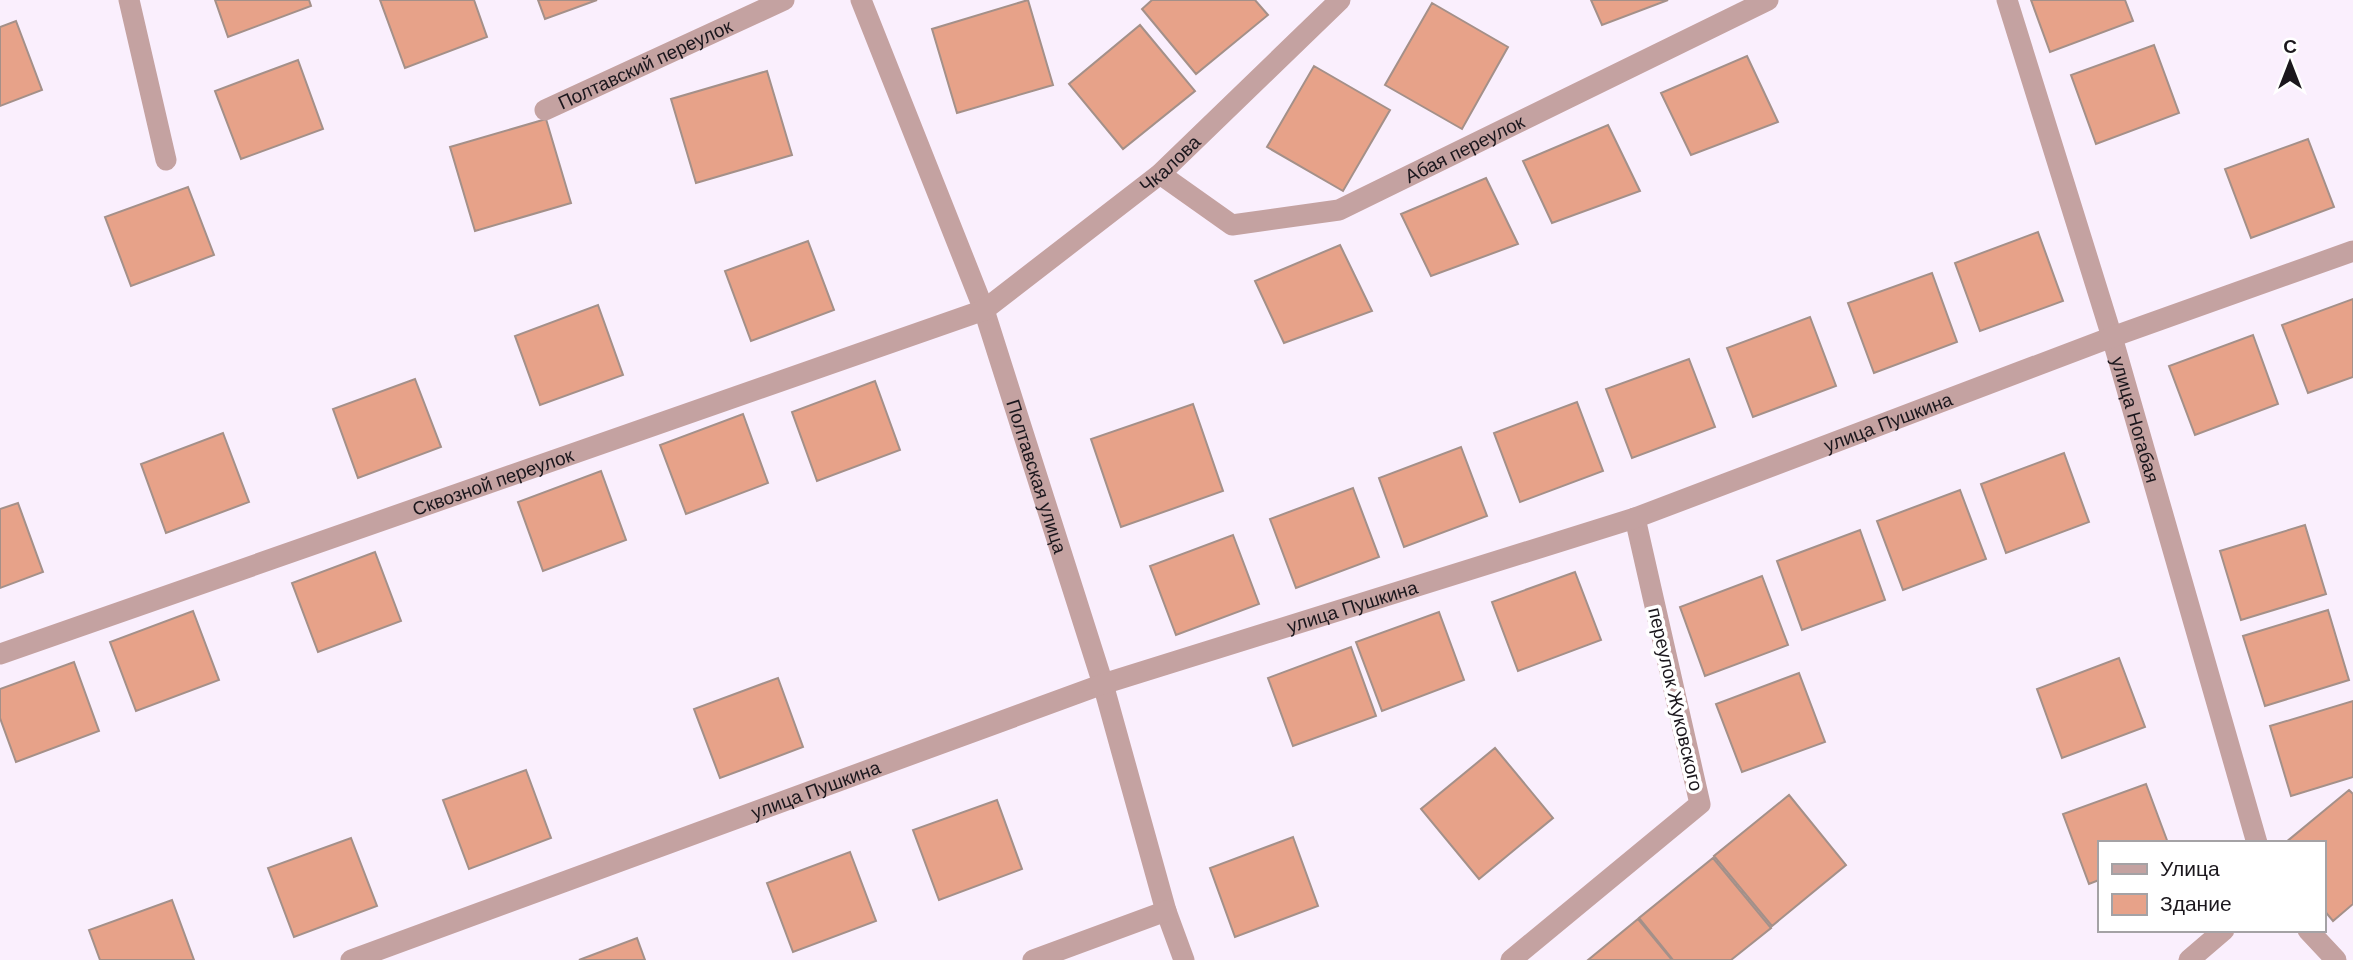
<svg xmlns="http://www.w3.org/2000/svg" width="2353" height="960" font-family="'DM Sans',sans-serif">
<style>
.building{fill:#e7a289;stroke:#a49089;stroke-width:2}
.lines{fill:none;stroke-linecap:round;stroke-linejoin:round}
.minor{stroke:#c4a2a1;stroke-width:21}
.tertiary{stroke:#c4a2a1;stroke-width:21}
.labels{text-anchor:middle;stroke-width:7;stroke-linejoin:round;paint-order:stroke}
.street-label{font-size:19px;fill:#1b171d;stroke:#fff}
</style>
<rect width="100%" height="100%" fill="#faeffd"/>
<path class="building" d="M 215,0 L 309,0 L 311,6 L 228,37 Z
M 380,0 L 474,0 L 487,37 L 405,68 Z
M 538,0 L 597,0 L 545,19 Z
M 1028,0 L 1053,85 L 957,113 L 932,29 Z
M 1152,0 L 1255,0 L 1268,15 L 1196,74 L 1142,9 Z
M 1591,0 L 1668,0 L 1602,25 Z
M 2031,0 L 2125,0 L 2133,21 L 2050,52 Z
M 1432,3 L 1508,47 L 1462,129 L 1385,85 Z
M 16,21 L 42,90 L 0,106 L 0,27 Z
M 1140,25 L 1195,91 L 1123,149 L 1069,84 Z
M 2154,45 L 2179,113 L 2096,144 L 2071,75 Z
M 1747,56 L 1778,122 L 1691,155 L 1661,93 Z
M 298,60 L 323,129 L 241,159 L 215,91 Z
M 1314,66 L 1390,110 L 1343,191 L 1267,147 Z
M 767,71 L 792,155 L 696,183 L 671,99 Z
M 546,119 L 571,203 L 475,231 L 450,147 Z
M 1608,125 L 1640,191 L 1552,223 L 1523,161 Z
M 2308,139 L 2334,207 L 2251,238 L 2225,169 Z
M 1486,178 L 1518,244 L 1431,276 L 1401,214 Z
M 188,187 L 214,255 L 131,286 L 105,217 Z
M 2038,232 L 2063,301 L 1980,331 L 1955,263 Z
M 808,241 L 834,310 L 751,341 L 725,271 Z
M 1340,245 L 1372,311 L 1284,343 L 1255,281 Z
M 1932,273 L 1957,342 L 1874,373 L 1848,303 Z
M 2353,299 L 2353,377 L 2308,393 L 2282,325 Z
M 598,305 L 623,375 L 540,405 L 515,336 Z
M 1810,317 L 1836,386 L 1753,417 L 1727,348 Z
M 2253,335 L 2278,404 L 2195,435 L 2169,366 Z
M 1689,359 L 1715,427 L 1632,458 L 1606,389 Z
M 415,379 L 441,447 L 358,478 L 333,409 Z
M 875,381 L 900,450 L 817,481 L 792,412 Z
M 1577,402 L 1603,471 L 1520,502 L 1494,433 Z
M 1193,404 L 1223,491 L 1121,527 L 1091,439 Z
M 743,414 L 768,483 L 686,514 L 660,445 Z
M 223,433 L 249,502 L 166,533 L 141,464 Z
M 1461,447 L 1487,516 L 1404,547 L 1379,478 Z
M 2064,453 L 2089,522 L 2006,553 L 1981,484 Z
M 601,471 L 626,540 L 543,571 L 518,502 Z
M 1353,488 L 1379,557 L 1296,588 L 1270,519 Z
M 1960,490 L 1986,559 L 1903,590 L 1877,521 Z
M 18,503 L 43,572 L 0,588 L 0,509 Z
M 2305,525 L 2326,594 L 2241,620 L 2220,551 Z
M 1860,530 L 1885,600 L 1802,630 L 1777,561 Z
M 1233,535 L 1259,604 L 1176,635 L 1150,566 Z
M 375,552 L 401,621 L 318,652 L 292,583 Z
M 1575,572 L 1601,640 L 1518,671 L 1492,602 Z
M 1762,576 L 1788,645 L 1705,676 L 1680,607 Z
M 2328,610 L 2349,680 L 2265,706 L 2243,636 Z
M 193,611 L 219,680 L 136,711 L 110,642 Z
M 1439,612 L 1464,680 L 1382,711 L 1356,642 Z
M 1351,647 L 1376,716 L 1293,746 L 1268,678 Z
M 2119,658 L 2145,727 L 2062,758 L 2037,689 Z
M 74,662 L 99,731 L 16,762 L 0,718 L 0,689 Z
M 1799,673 L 1825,742 L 1742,772 L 1716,704 Z
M 778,678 L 803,747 L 720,778 L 694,709 Z
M 2353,701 L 2353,777 L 2291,796 L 2270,726 Z
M 1495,748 L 1553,818 L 1479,879 L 1421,809 Z
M 526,770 L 551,838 L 469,869 L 443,800 Z
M 2146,784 L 2168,843 L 2099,843 L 2099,880 L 2089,884 L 2063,814 Z
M 2349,790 L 2353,794 L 2353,904 L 2333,921 L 2323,909 L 2323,843 L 2285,843 Z
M 1789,795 L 1846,865 L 1772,926 L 1714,856 Z
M 997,800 L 1022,869 L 939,900 L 913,830 Z
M 1293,837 L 1318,906 L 1235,937 L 1210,868 Z
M 351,838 L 377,906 L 294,937 L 268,868 Z
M 850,852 L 876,921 L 793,952 L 767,883 Z
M 1713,858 L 1771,928 L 1731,960 L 1673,960 L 1639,918 Z
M 172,900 L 194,960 L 100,960 L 89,930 Z
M 1638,919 L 1672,960 L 1588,960 Z
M 637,938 L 645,960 L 579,960 Z"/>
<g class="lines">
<g class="minor">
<path d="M 129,0 L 166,160"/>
<path id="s1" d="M 861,0 L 984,310 L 1103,684 L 1166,911 L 1184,960"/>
<path id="s2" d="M 2007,0 L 2112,337 L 2257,843"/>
<path id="s3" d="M 545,110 L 784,0"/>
<path id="s4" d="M 1160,174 L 1232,225 L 1339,210 L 1768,0"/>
<path id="s5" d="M 0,654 L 984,310 L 1160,174 L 1340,0"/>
<path d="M 2308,930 L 2336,960"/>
<path d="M 1033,960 L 1166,911"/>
<path d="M 1511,960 L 1700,804 L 1635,518"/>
<path d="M 2189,960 L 2224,930"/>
</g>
<path class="tertiary" id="s6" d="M 351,960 L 1103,684 L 1635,518 L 2112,337 L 2353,251"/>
</g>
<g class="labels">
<g class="street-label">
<text dy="7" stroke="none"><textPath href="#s3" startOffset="110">Полтавский переулок</textPath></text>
<text dy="7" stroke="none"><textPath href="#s4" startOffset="336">Абая переулок</textPath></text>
<text dy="7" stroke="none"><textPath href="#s5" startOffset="1279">Чкалова</textPath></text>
<text dy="7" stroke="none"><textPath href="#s2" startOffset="439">улица Ногабая</textPath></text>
<text dy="7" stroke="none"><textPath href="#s6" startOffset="1629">улица Пушкина</textPath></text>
<text dy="7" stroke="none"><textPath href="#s1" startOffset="508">Полтавская улица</textPath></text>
<text dy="7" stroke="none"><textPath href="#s5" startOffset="522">Сквозной переулок</textPath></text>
<text dy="7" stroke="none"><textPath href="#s6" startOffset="1062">улица Пушкина</textPath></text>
<text transform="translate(1676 699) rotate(77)" y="7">переулок Жуковского</text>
<text dy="7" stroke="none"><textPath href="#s6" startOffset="495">улица Пушкина</textPath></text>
</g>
</g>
<rect x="2098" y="841" width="228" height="91" fill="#ffffff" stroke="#a4a2a5" stroke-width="2"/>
<rect x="2112" y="864" width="35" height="10" fill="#c4a2a1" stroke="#a4a2a5" stroke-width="2"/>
<text x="2160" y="876" font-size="21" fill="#1b171d">Улица</text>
<rect x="2112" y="894" width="35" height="21" fill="#e7a289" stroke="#a4a2a5" stroke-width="2"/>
<text x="2160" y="911" font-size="21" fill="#1b171d">Здание</text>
<g transform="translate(2290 63)" stroke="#ffffff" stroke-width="5" paint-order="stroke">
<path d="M0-5L12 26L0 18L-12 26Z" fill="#1b171d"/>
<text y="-10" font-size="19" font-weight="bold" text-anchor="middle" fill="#1b171d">С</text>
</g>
</svg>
